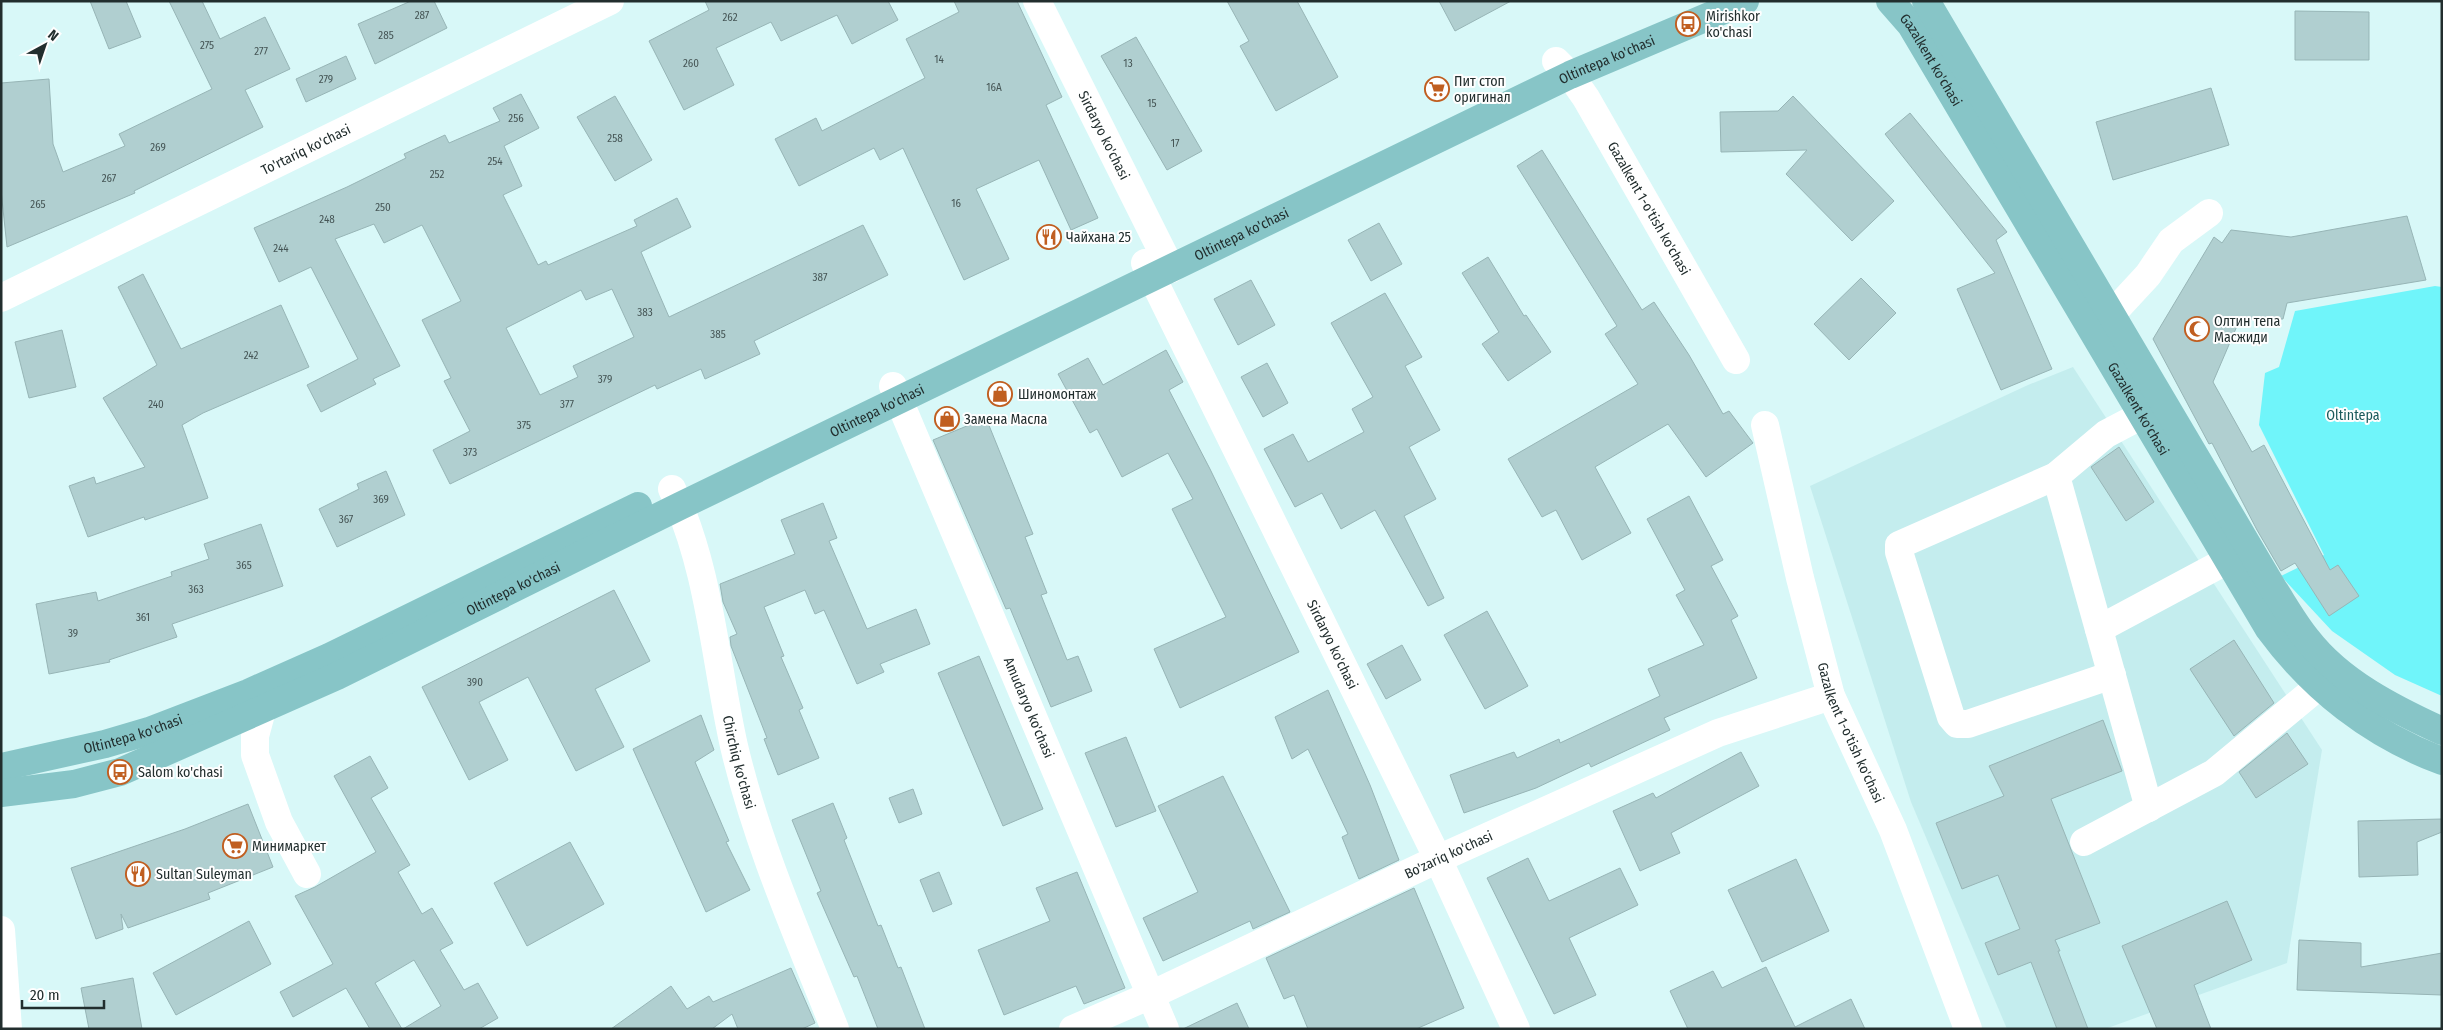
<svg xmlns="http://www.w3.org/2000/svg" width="2443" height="1030" font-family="'Fira Sans Condensed',sans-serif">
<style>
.built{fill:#c4edee}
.green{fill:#70f5fa}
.building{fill:#b0cfd0;stroke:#97b5b6;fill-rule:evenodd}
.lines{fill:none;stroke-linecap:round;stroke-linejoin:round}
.minor{stroke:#fff;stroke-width:28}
.major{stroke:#87c5c7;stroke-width:28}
.labels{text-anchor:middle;stroke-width:4;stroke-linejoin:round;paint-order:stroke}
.number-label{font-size:11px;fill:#465656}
.poi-label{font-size:14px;fill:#222e2e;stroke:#fefefe;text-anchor:start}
.street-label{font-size:14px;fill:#222e2e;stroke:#fefefe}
.park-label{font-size:14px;fill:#19595b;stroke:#fefefe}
</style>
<rect width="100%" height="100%" fill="#d8f8f8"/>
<path class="built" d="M 2073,367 L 2322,750 L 2287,963 L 2105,1029 L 2007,1029 L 1911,802 L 1810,486 L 2028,385 Z"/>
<path class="green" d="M 2435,286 L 2442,287 L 2442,696 L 2395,675 L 2332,631 L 2281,576 L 2324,555 L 2259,425 L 2265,373 L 2279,367 L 2295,311 Z"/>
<path class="building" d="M 90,1 L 126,1 L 141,37 L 109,49 Z
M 169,1 L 202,1 L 220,39 L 265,17 L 290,69 L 245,90 L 263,127 L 134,191 L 135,193 L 7,247 L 1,190 L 1,83 L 49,79 L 53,144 L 63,172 L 125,146 L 119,134 L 212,89 Z
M 411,1 L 434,1 L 447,28 L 375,64 L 358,24 Z
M 705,1 L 888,1 L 898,20 L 852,44 L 837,15 L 781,41 L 771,22 L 716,48 L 734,85 L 684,110 L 649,41 L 709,10 Z
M 954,1 L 1017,1 L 1062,97 L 1046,105 L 1098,218 L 1071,230 L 1039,160 L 976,189 L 1009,259 L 964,280 L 903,148 L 880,160 L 874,148 L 799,186 L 775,139 L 816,118 L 822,131 L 925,78 L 906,39 L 959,12 Z
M 1227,1 L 1297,1 L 1338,77 L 1276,111 L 1240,46 L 1249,41 Z
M 1439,1 L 1511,1 L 1455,31 Z
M 2295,11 L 2369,12 L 2369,60 L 2295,60 Z
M 1136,37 L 1202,151 L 1167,170 L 1101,56 Z
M 346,56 L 356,79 L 306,102 L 296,79 Z
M 2211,88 L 2229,145 L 2113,180 L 2096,122 Z
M 521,94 L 539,128 L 504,146 L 522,186 L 503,195 L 538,265 L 546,261 L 548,265 L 637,226 L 634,220 L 677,198 L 691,227 L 641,252 L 669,317 L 863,225 L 888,275 L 754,341 L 760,354 L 705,379 L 701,369 L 657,389 L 655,385 L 450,484 L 433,450 L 470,431 L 444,381 L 451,378 L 422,320 L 461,301 L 422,225 L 384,243 L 374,224 L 335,239 L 400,366 L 373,379 L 376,384 L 321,412 L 307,385 L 358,359 L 311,267 L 279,282 L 254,228 L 347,187 L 406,158 L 404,154 L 445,135 L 449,143 L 500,121 L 493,108 ZM 612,289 L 634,337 L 573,366 L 578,377 L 540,395 L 506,328 L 581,290 L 586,300 Z
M 615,96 L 652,160 L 615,181 L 577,117 Z
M 1793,96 L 1894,201 L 1852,241 L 1786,174 L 1807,150 L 1721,152 L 1720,112 L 1778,111 Z
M 1910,113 L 2007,232 L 1996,240 L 2052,369 L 2001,390 L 1957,289 L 1995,273 L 1885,134 Z
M 1542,150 L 1642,310 L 1654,302 L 1689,355 L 1723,414 L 1729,411 L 1753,443 L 1706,477 L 1668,424 L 1595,467 L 1631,533 L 1582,560 L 1556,510 L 1542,517 L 1508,459 L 1638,384 L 1605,334 L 1617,326 L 1517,166 Z
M 2407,216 L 2426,280 L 2287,303 L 2283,319 L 2240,319 L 2213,382 L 2252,452 L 2264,445 L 2330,570 L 2338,565 L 2359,596 L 2329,616 L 2295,563 L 2281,571 L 2257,530 L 2212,443 L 2209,444 L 2153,339 L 2214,237 L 2222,243 L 2231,230 L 2291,237 Z
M 1379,223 L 1402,264 L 1371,281 L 1348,240 Z
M 1488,257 L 1524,316 L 1526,315 L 1551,352 L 1508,381 L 1482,344 L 1499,332 L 1462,273 Z
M 143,274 L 181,349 L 281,305 L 309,367 L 203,413 L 182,425 L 208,498 L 145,520 L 144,517 L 88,537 L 69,486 L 94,477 L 96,484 L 145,467 L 103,398 L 157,365 L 118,287 Z
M 1861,278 L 1896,313 L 1849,360 L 1814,324 Z
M 1251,280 L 1275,325 L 1238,345 L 1214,299 Z
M 1385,293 L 1422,357 L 1405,366 L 1440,430 L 1409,447 L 1436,499 L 1404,516 L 1444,598 L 1428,606 L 1375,510 L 1341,529 L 1322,493 L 1295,507 L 1264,449 L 1293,434 L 1308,462 L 1364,432 L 1352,409 L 1373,397 L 1331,323 Z
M 62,330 L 76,387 L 29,398 L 15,342 Z
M 1166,350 L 1183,382 L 1169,390 L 1210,469 L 1299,652 L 1180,708 L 1154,649 L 1226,617 L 1172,509 L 1193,499 L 1168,453 L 1122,477 L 1097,429 L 1090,433 L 1058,374 L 1088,358 L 1103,385 Z
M 1267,363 L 1288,403 L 1263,417 L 1241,377 Z
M 986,418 L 1033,534 L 1025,537 L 1047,593 L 1041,595 L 1067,660 L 1078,656 L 1092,691 L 1051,707 L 1010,608 L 1006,609 L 933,440 Z
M 2119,447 L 2154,502 L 2126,521 L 2091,467 Z
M 386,471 L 405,515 L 337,547 L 319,509 L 359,489 L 357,484 Z
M 1689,496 L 1723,560 L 1711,566 L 1738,616 L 1731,620 L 1757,678 L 1664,718 L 1670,730 L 1591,767 L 1589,763 L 1536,788 L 1464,813 L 1450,775 L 1514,752 L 1517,758 L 1559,739 L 1560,743 L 1660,696 L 1648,669 L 1704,645 L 1676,595 L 1685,590 L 1647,519 Z
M 823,503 L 837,538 L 829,541 L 867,629 L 916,609 L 930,644 L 880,664 L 884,672 L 857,684 L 824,610 L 815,614 L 805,590 L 764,607 L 784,656 L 781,657 L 803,708 L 799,710 L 819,758 L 778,775 L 764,739 L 767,738 L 731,646 L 730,637 L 737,634 L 723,602 L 720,584 L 795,554 L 781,520 Z
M 261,524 L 283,586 L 172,624 L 177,637 L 109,660 L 110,662 L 49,674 L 36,604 L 96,592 L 98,601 L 172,576 L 171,572 L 209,559 L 204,544 Z
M 614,590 L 650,661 L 595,689 L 624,747 L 576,771 L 528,677 L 479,702 L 508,760 L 469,780 L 422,687 Z
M 1487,611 L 1528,686 L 1485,709 L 1444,635 Z
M 2234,640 L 2274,703 L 2234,736 L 2190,669 Z
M 1402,645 L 1421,680 L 1386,699 L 1367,664 Z
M 979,656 L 1043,809 L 1003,826 L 938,673 Z
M 1328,690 L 1370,785 L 1399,860 L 1359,879 L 1342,837 L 1348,834 L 1308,749 L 1292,759 L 1275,717 Z
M 701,715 L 714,750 L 695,762 L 729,841 L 726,842 L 750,890 L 706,912 L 633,749 Z
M 2103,720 L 2122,771 L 2051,799 L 2100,923 L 2055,940 L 2060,951 L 2058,951 L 2088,1029 L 2057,1029 L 2031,962 L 1998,975 L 1985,943 L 2020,929 L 1998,875 L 1962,889 L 1936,823 L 2004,796 L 1989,766 Z
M 2287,733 L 2308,764 L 2256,798 L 2239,772 Z
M 1126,737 L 1156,811 L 1116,827 L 1085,753 Z
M 1741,752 L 1759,786 L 1671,833 L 1680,853 L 1640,871 L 1613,811 L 1653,793 L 1656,798 Z
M 370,756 L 388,788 L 371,798 L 410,865 L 398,872 L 422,914 L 432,908 L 453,943 L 440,950 L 464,990 L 478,983 L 498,1018 L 479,1029 L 403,1029 L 441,1006 L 414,960 L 375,983 L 402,1029 L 370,1029 L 346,988 L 293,1017 L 280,992 L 333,964 L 295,896 L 315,887 L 376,852 L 334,776 Z
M 1223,776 L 1290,912 L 1253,929 L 1250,921 L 1163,961 L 1143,918 L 1198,892 L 1158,806 Z
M 913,789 L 922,814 L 899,823 L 889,798 Z
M 833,803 L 847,838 L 844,840 L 878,926 L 881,925 L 898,968 L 901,967 L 925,1029 L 878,1029 L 857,976 L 854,977 L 817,893 L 821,891 L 792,820 Z
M 248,804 L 273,867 L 208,893 L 210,899 L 128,928 L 121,914 L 123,929 L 96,939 L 71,868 L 185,829 Z
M 2442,819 L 2442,832 L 2417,842 L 2418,875 L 2359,877 L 2358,821 Z
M 570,842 L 604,904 L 527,946 L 494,883 Z
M 1528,858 L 1549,901 L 1620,868 L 1638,905 L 1569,938 L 1596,995 L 1554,1014 L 1487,878 Z
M 1796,859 L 1829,931 L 1762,962 L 1728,890 Z
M 939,872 L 952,904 L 933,912 L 920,880 Z
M 1077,872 L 1125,988 L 1084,1004 L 1076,986 L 1004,1015 L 978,950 L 1050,921 L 1036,888 Z
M 1414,888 L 1464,1008 L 1416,1029 L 1308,1029 L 1294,995 L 1284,999 L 1266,958 Z
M 2227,901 L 2252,960 L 2194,985 L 2211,1029 L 2157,1029 L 2122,946 Z
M 249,921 L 271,964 L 176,1015 L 153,973 Z
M 2299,940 L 2361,943 L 2361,967 L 2442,953 L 2442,995 L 2297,990 Z
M 1766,967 L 1795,1027 L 1851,999 L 1865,1029 L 1688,1029 L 1670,991 L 1713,971 L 1722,988 Z
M 791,968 L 815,1023 L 802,1029 L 738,1029 L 732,1014 L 712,1029 L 611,1029 L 671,986 L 687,1009 L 709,996 L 713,1002 Z
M 133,978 L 142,1029 L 89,1029 L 81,988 Z
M 1237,1003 L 1249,1029 L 1183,1029 Z"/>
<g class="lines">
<g class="minor">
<path id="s1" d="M 1037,1 L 1171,269"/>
<path id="s2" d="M 1556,61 L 1570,75 L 1586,98 L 1736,360"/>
<path id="s3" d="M 1145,263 L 1438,859 L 1516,1029"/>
<path id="s4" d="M 1,298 L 610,1"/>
<path d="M 2111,315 L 2148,275 L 2171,241 L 2209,213"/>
<path id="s5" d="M 893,386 L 1165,1029"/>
<path id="s6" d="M 1765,425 L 1800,578 L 1831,696 L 1893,830 L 1968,1029"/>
<path d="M 2056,476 L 2149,808"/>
<path id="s7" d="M 672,489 C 710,569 715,661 734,746 C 757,844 798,936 835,1029"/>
<path d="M 2099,629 L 2228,560"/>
<path d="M 2112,675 L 1968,724 L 1957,724 L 1951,717 L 1899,552 L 1899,545 L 2056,476 L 2106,434 L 2142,415"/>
<path d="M 262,710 L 255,736 L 255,755 L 279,822 L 307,874"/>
<path d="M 2084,842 L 2214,773 L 2319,686"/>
<path d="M 1,930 L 8,1029"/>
<path id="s8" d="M 1073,1029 L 1151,995 L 1438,859 L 1718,733 L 1831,696"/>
</g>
<g class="major">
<path id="s9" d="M 1890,1 L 1911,25 L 2269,629 C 2313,689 2372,735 2442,761"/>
<path d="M 1926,1 L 2273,588 C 2284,605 2294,623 2307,639 C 2340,682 2394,709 2442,731"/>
<path id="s10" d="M 1,767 L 105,744 L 149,731 L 248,693 L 329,657 L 638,506"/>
<path id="s11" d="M 1,793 L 74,784 L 120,772 L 337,676 L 680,506 L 1570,75 L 1745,1"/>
</g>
</g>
<defs>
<symbol id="bus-ring" viewBox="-11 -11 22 22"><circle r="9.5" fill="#fefefe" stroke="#c05e20" stroke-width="1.5"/><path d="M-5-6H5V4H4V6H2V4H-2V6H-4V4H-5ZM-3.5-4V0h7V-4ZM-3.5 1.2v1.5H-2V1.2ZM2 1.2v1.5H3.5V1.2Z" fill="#c05e20"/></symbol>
<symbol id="supermarket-ring" viewBox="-11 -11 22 22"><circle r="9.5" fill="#fefefe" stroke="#c05e20" stroke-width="1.5"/><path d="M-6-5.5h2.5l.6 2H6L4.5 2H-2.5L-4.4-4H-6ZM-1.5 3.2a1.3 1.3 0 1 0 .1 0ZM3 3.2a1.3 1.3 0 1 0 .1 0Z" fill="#c05e20"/></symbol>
<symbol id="restaurant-ring" viewBox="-11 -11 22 22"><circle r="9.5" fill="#fefefe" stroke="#c05e20" stroke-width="1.5"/><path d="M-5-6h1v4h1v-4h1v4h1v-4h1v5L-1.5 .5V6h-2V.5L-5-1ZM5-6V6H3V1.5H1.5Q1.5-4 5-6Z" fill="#c05e20"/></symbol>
<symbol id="mosque-ring" viewBox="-11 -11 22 22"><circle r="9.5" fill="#fefefe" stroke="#c05e20" stroke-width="1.5"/><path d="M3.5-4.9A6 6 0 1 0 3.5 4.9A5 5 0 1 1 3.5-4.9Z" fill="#c05e20"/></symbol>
<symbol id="shop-ring" viewBox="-11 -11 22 22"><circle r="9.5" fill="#fefefe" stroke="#c05e20" stroke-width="1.5"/><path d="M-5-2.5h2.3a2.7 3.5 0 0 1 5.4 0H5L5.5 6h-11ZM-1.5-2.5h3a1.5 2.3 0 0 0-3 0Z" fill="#c05e20"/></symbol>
</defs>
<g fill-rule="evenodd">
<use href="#bus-ring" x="1674" y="10" width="28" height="28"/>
<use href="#supermarket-ring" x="1423" y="75" width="28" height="28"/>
<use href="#restaurant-ring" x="1035" y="223" width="28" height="28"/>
<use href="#mosque-ring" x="2183" y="315" width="28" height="28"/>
<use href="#shop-ring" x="986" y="380" width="28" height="28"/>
<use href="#shop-ring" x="933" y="405" width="28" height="28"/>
<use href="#bus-ring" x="106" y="758" width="28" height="28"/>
<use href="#supermarket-ring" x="221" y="832" width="28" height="28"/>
<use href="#restaurant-ring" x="124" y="860" width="28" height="28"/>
</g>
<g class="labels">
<g class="number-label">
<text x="422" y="19">287</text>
<text x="730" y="21">262</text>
<text x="386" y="39">285</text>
<text x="207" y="49">275</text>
<text x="261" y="55">277</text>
<text x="939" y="63">14</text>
<text x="691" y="67">260</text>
<text x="1128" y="67">13</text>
<text x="326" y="83">279</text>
<text x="994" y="91">16A</text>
<text x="1152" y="107">15</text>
<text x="516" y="122">256</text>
<text x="615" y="142">258</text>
<text x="1175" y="147">17</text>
<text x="158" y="151">269</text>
<text x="495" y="165">254</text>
<text x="437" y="178">252</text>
<text x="109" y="182">267</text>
<text x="956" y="207">16</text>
<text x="38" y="208">265</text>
<text x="383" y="211">250</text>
<text x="327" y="223">248</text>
<text x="281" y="252">244</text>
<text x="820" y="281">387</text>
<text x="645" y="316">383</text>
<text x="718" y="338">385</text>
<text x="251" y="359">242</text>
<text x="605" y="383">379</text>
<text x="156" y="408">240</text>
<text x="567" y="408">377</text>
<text x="524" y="429">375</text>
<text x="470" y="456">373</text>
<text x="381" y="503">369</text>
<text x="346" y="523">367</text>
<text x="244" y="569">365</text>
<text x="196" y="593">363</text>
<text x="143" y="621">361</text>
<text x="73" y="637">39</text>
<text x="475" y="686">390</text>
</g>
<g class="poi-label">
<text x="1706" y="21">Mirishkor<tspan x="1706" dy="16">ko'chasi</tspan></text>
<text x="1454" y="86">Пит стоп<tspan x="1454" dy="16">оригинал</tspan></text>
<text x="1066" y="242">Чайхана 25</text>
<text x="2214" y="326">Олтин тепа<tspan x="2214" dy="16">Масжиди</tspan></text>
<text x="1018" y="399">Шиномонтаж</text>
<text x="964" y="424">Замена Маслa</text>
<text x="138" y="777">Salom ko'chasi</text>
<text x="252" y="851">Минимаркет</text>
<text x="156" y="879">Sultan Suleyman</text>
</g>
<g class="street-label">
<text dy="5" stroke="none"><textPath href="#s11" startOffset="1770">Oltintepa ko'chasi</textPath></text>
<text dy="5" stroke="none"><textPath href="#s9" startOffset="72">Gazalkent ko'chasi</textPath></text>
<text dy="5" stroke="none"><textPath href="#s1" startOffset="150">Sirdaryo ko'chasi</textPath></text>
<text dy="5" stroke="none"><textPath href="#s4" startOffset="339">To'rtariq ko'chasi</textPath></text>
<text dy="5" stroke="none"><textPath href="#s2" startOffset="175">Gazalkent 1-o'tish ko'chasi</textPath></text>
<text dy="5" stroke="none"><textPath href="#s11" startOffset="1365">Oltintepa ko'chasi</textPath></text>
<text dy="5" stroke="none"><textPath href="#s9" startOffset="478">Gazalkent ko'chasi</textPath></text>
<text dy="5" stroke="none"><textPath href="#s11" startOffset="960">Oltintepa ko'chasi</textPath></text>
<text dy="5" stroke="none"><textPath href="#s11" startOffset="555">Oltintepa ko'chasi</textPath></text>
<text dy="5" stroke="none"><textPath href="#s3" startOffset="425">Sirdaryo ko'chasi</textPath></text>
<text dy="5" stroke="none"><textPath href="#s5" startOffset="349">Amudaryo ko'chasi</textPath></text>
<text dy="5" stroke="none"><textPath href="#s6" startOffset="320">Gazalkent 1-o'tish ko'chasi</textPath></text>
<text dy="5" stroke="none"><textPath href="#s10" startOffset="136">Oltintepa ko'chasi</textPath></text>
<text dy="5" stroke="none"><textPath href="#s7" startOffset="282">Chirchiq ko'chasi</textPath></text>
<text dy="5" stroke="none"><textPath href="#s8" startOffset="414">Bo'zariq ko'chasi</textPath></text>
</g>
<g class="park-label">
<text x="2353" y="420">Oltintepa</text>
</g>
</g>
<rect width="2443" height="1030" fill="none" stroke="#222e2e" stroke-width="5"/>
<g transform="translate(45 45) rotate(40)" stroke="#fefefe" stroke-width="4" paint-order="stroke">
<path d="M0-4L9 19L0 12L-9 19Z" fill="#222e2e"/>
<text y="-8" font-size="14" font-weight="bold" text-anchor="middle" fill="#222e2e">N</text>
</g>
<path d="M22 1000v8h82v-8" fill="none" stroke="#222e2e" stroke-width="2.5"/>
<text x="30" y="1000" font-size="15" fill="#222e2e" stroke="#fefefe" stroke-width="4" paint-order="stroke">20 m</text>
</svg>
